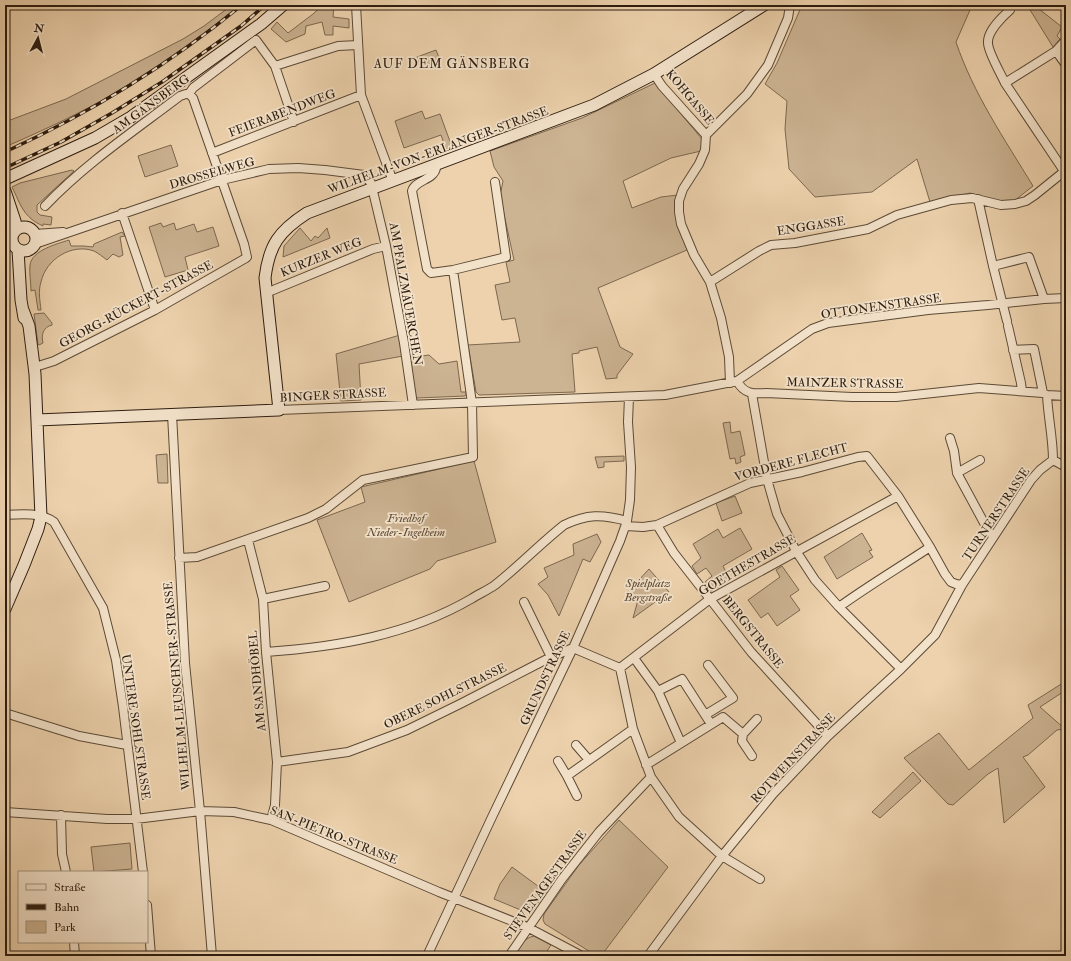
<svg xmlns="http://www.w3.org/2000/svg" width="1071" height="961" font-family="'IM FELL Double Pica',serif">
<style>
.green{fill:#ccb392;stroke:#7c6850}
.lines{fill:none;stroke-linecap:round;stroke-linejoin:round}
.street-casing{stroke:#5c4a36;stroke-width:10}
.secondary-casing{stroke:#2c1c0f;stroke-width:13}
.street{stroke:#f3e2ca;stroke-width:8}
.secondary{stroke:#f3e2ca;stroke-width:11}
.rail-casing{stroke:#2c1c0f;stroke-width:3.5}
.rail{stroke:#f3e2ca;stroke-width:2;stroke-dasharray:6;stroke-linecap:butt}
.labels{text-anchor:middle;stroke-width:3.5;stroke-linejoin:round;paint-order:stroke}
.street-label{font-size:12px;fill:#2c1c0f;stroke:#f3e2ca}
.park-label{font-size:12px;font-style:italic;fill:#5c4936;stroke:#f3e2ca}
.neighbourhood-label{font-size:13px;letter-spacing:1px;fill:#2c1c0f;stroke:#f3e2ca}
</style>
<rect width="100%" height="100%" fill="#edd2ad"/>
<filter id="stains"><feTurbulence type="fractalNoise" baseFrequency=".005" numOctaves="4"/><feColorMatrix values="0 0 0 0 .2 0 0 0 0 .09 0 0 0 0 .02 0 0 0 .5 -.17"/></filter>
<radialGradient id="worn" r=".72"><stop offset=".6" stop-color="#630" stop-opacity="0"/><stop offset="1" stop-color="#630" stop-opacity=".3"/></radialGradient>
<path class="green" d="M 232,5 L 240,5 C 196,41 148,74 99,102 C 68,119 37,133 5,147 L 5,122 L 66,99 L 183,39 L 204,26 Z
M 323,5 L 334,5 L 333,17 L 349,19 L 349,28 L 333,26 L 333,35 L 325,35 L 322,22 L 306,26 L 305,34 L 286,42 L 271,29 L 277,22 L 288,33 L 313,14 Z
M 802,5 L 976,5 L 970,10 L 956,42 C 973,93 1005,140 1033,186 L 1009,205 L 970,193 L 930,202 L 917,159 L 872,192 L 815,197 L 789,169 L 785,129 L 787,101 L 765,84 L 777,63 Z
M 1027,5 L 1034,5 L 1062,27 L 1057,36 L 1060,39 L 1053,47 Z
M 436,50 L 440,60 L 420,67 L 417,57 Z
M 655,83 L 702,139 L 701,151 L 671,158 L 623,181 L 632,208 L 661,197 L 678,195 L 677,219 L 687,250 L 598,288 L 620,347 L 633,354 L 617,375 L 617,378 L 606,379 L 597,347 L 579,351 L 579,353 L 572,354 L 575,392 L 479,395 L 476,392 L 468,345 L 520,342 L 515,318 L 502,320 L 495,285 L 510,282 L 506,262 L 514,260 L 500,196 L 503,181 L 494,167 L 490,151 L 582,118 Z
M 422,111 L 425,119 L 440,114 L 452,147 L 446,149 L 441,135 L 404,148 L 395,121 Z
M 171,145 L 178,166 L 145,177 L 138,156 Z
M 72,170 L 74,171 L 37,205 L 37,212 L 40,215 L 52,217 L 51,225 L 43,224 L 43,226 C 23,217 21,205 12,187 L 20,183 Z
M 161,223 L 163,227 L 174,223 L 176,230 L 194,224 L 197,232 L 213,227 L 219,246 L 185,257 L 188,270 L 165,277 L 149,227 Z
M 300,228 L 311,241 L 315,236 L 318,238 L 327,228 L 330,238 L 283,257 L 284,246 Z
M 122,232 L 125,236 L 120,237 L 123,255 L 119,257 L 113,254 L 107,260 C 103,257 98,253 94,251 C 72,243 46,259 41,282 C 38,291 40,301 41,310 L 38,310 L 35,290 L 31,291 C 31,282 29,273 30,265 C 32,250 57,244 69,240 L 71,246 L 84,246 L 93,247 L 94,244 Z
M 44,313 L 52,323 L 52,325 C 43,327 41,335 43,343 L 39,345 L 38,344 L 34,314 Z
M 400,335 L 403,356 L 359,364 L 361,400 L 341,401 L 336,354 Z
M 429,355 L 439,364 L 457,361 L 461,392 L 467,392 L 465,396 L 417,398 L 414,395 L 408,358 Z
M 730,422 L 731,433 L 740,431 L 745,455 L 740,457 L 741,462 L 736,464 L 735,458 L 730,459 L 723,423 Z
M 167,454 L 168,483 L 158,483 L 156,455 Z
M 624,456 L 624,461 L 604,462 L 604,467 L 598,468 L 595,457 Z
M 474,461 L 496,542 L 437,561 L 430,569 L 349,602 L 317,520 L 365,502 L 361,487 Z
M 735,496 L 742,513 L 722,521 L 716,503 Z
M 740,528 L 752,549 L 723,566 L 730,580 L 711,591 L 705,582 L 712,576 L 706,568 L 697,574 L 692,566 L 701,558 L 693,544 L 718,529 L 723,538 Z
M 862,533 L 872,550 L 869,551 L 873,557 L 837,579 L 824,557 Z
M 597,534 L 601,542 L 590,562 L 583,559 L 559,616 L 548,595 L 538,584 L 548,577 L 544,568 L 574,555 L 573,544 Z
M 782,566 L 799,590 L 790,596 L 800,610 L 777,626 L 768,613 L 761,618 L 748,600 L 780,577 L 776,570 Z
M 649,569 L 669,592 L 633,618 L 638,600 L 627,593 Z
M 1066,681 L 1066,690 L 1040,707 L 1065,729 L 1057,730 L 1028,755 L 1023,757 L 1045,787 L 1004,823 L 998,768 L 988,774 L 953,805 L 948,804 L 904,758 L 939,733 L 969,770 L 1033,718 L 1028,705 Z
M 913,772 L 921,781 L 880,818 L 872,812 Z
M 619,820 L 668,867 L 601,956 L 597,956 L 545,924 L 543,920 L 544,914 L 579,865 Z
M 130,843 L 132,869 L 94,872 L 91,847 Z
M 512,867 L 546,892 L 533,909 L 523,911 L 494,899 L 500,884 Z
M 534,936 L 551,945 L 544,956 L 514,956 C 520,947 523,938 534,936 Z"/>
<g class="lines">
<defs>
<path id="street" d="M 356,5 L 361,95 L 391,176 L 394,180
M 1066,40 L 1056,51 L 1066,65
M 1056,51 L 1005,83 L 1064,171
M 275,66 L 338,46 L 358,45
M 654,74 L 662,86 L 706,135
M 1005,83 C 1001,74 988,52 988,43 C 987,32 1002,17 1010,10
M 189,94 L 193,88 L 256,40 L 275,66 L 294,122
M 212,153 L 361,95
M 435,164 L 436,168 C 434,180 415,180 412,191 L 427,269 L 431,273 L 453,270 L 506,257 L 495,182
M 978,199 L 993,266 L 1007,321
M 45,206 C 85,164 134,131 180,96 L 186,94 L 189,94
M 122,213 L 155,310
M 35,234 L 63,232
M 35,244 L 222,180 L 269,169 L 298,168 L 325,170 L 364,175 L 371,183 L 386,246 L 404,343 L 413,405
M 993,266 L 1029,257 L 1044,299
M 710,282 L 759,251 L 771,245 L 795,243 L 868,229 L 897,215 L 951,200 L 972,198 L 1001,205 L 1015,204 L 1026,201 L 1035,195 L 1066,170
M 266,293 L 373,249 L 386,246
M 1008,326 L 1021,383 L 1022,391
M 1013,350 L 1034,349 L 1043,393
M 35,367 L 54,361 L 155,310 L 246,258 L 247,257 L 244,244 L 193,98 L 189,94
M 737,381 C 744,394 753,394 766,393 L 852,397 L 896,397 L 979,388 L 1043,393 L 1047,395 L 1066,396
M 730,383 L 729,357 L 721,318 L 710,282 L 694,255 L 681,224 L 679,212 L 679,201 L 683,189 L 699,164 L 705,150 L 706,135 L 747,94 L 768,65 L 788,18 L 790,5
M 752,394 L 767,479 L 777,514 L 796,551 L 815,580 L 839,607 L 901,669
M 1047,395 C 1048,417 1053,438 1053,460
M 279,410 L 665,395 L 737,381 L 812,329 L 828,323 L 928,310 L 988,305 L 1044,299 L 1066,298
M 172,414 L 185,663 L 200,811 L 212,956
M 950,438 L 954,451 L 957,473
M 980,460 L 957,473 L 989,532 L 994,536
M 1053,460 L 1066,467
M 5,515 C 20,514 41,512 54,522 L 103,608 L 116,660 L 123,707 L 143,872
M 657,525 L 750,483 L 802,472 L 858,457 L 867,456 L 898,496 L 930,547 L 945,574 L 951,582 L 956,584 L 962,585
M 626,526 L 643,527 L 657,525 L 674,553 L 710,599 L 751,652 L 828,736
M 248,540 L 263,599 L 266,652 L 277,762 L 275,805 L 271,820
M 179,558 L 197,557 L 308,518 L 326,509 L 363,480 L 473,457 L 472,403 L 453,270
M 263,599 L 325,586
M 524,602 L 551,657
M 839,607 C 868,586 900,567 930,547
M 266,652 C 337,647 409,635 471,599 C 479,594 488,590 495,585 C 519,566 540,544 564,525 C 587,514 602,514 627,521
M 634,658 L 658,691
M 620,668 L 633,729 L 651,777 L 679,817 L 722,856 L 760,879
M 5,713 L 79,736 L 127,745
M 705,715 L 733,698 L 708,665
M 743,734 L 742,741 L 752,756
M 681,743 L 658,691 L 682,679 L 711,724
M 576,745 L 589,760
M 558,761 L 567,776
M 277,762 L 348,752 L 407,730 L 462,703 L 551,657 L 573,648 L 620,668 L 710,599 L 898,496
M 646,765 L 723,717 L 743,734 L 757,719
M 577,796 L 567,776 L 633,729
M 5,812 L 107,819 L 136,819 L 200,811 L 234,812 L 271,820 L 439,892 L 527,927 L 582,956
M 61,815 L 62,854 L 66,872
M 147,905 L 151,956
M 74,942 L 75,956
M 427,956 L 492,817 L 573,648 L 620,541 L 627,521 L 630,500 L 631,467 L 628,422 L 629,397
M 509,956 L 562,879 L 599,832 L 651,777
M 648,956 L 722,856 L 773,794 L 828,736 L 901,669 L 935,635 L 962,585 L 1031,480 L 1040,470 L 1053,460"/>
<path id="secondary" d="M 5,179 L 95,138 L 131,117 L 261,24 L 283,5
M 5,191 L 15,221 L 15,230
M12 239a12 12 0 1 1 24 0a12 12 0 1 1-24 0Z
M 18,250 L 21,300 L 24,318
M 37,420 L 279,410 L 265,278 C 269,245 279,231 307,213 L 594,105 L 654,74 L 764,5
M 5,609 L 24,565 L 38,529 L 41,517 L 35,374 L 29,326 L 23,310"/>
</defs>
<use href="#street" class="street-casing"/>
<use href="#secondary" class="secondary-casing"/>
<use href="#street" class="street"/>
<use href="#secondary" class="secondary"/>
<defs>
<path id="rail" d="M 5,152 C 90,113 170,64 242,5
M 5,168 L 61,142 L 112,113 L 162,82 L 241,26 L 265,5"/>
</defs>
<use href="#rail" class="rail-casing"/>
<use href="#rail" class="rail"/>
</g>
<g class="labels">
<g class="street-label">
<text transform="translate(690 97) rotate(50)" y="4">KOHGASSE</text>
<text transform="translate(151 104) rotate(-36)" y="4">AM GÄNSBERG</text>
<text transform="translate(282 113) rotate(-21)" y="4">FEIERABENDWEG</text>
<text transform="translate(438 150) rotate(-20)" y="4">WILHELM-VON-ERLANGER-STRASSE</text>
<text transform="translate(212 173) rotate(-16)" y="4">DROSSELWEG</text>
<text transform="translate(811 226) rotate(-9)" y="4">ENGGASSE</text>
<text transform="translate(321 257) rotate(-22)" y="4">KURZER WEG</text>
<text transform="translate(406 294) rotate(80)" y="4">AM PFALZMÄUERCHEN</text>
<text transform="translate(136 304) rotate(-28)" y="4">GEORG-RÜCKERT-STRASSE</text>
<text transform="translate(881 306) rotate(-8)" y="4">OTTONENSTRASSE</text>
<text transform="translate(845 383) rotate(1)" y="4">MAINZER STRASSE</text>
<text transform="translate(333 395) rotate(-3)" y="4">BINGER STRASSE</text>
<text transform="translate(791 462) rotate(-15)" y="4">VORDERE FLECHT</text>
<text transform="translate(996 514) rotate(-56)" y="4">TURNERSTRASSE</text>
<text transform="translate(747 565) rotate(-30)" y="4">GOETHESTRASSE</text>
<text transform="translate(753 632) rotate(51)" y="4">BERGSTRASSE</text>
<text transform="translate(545 678) rotate(-65)" y="4">GRUNDSTRASSE</text>
<text transform="translate(257 681) rotate(-95)" y="4">AM SANDHÖBEL</text>
<text transform="translate(177 686) rotate(-95)" y="4">WILHELM-LEUSCHNER-STRASSE</text>
<text transform="translate(445 696) rotate(-26)" y="4">OBERE SOHLSTRASSE</text>
<text transform="translate(136 727) rotate(82)" y="4">UNTERE SOHLSTRASSE</text>
<text transform="translate(793 758) rotate(-47)" y="4">ROTWEINSTRASSE</text>
<text transform="translate(334 835) rotate(22)" y="4">SAN-PIETRO-STRASSE</text>
<text transform="translate(545 885) rotate(-54)" y="4">STEVENAGESTRASSE</text>
</g>
<g class="park-label">
<text x="406" y="522">Friedhof<tspan x="406" dy="14">Nieder-Ingelheim</tspan></text>
<text x="648" y="587">Spielplatz<tspan x="648" dy="14">Bergstraße</tspan></text>
</g>
<g class="neighbourhood-label">
<text x="452" y="68">AUF DEM GÄNSBERG</text>
</g>
</g>
<rect width="1071" height="961" fill="none" stroke="#edd2ad" stroke-width="20"/>
<rect x="6" y="6" width="1059" height="949" fill="none" stroke="#2c1c0f" stroke-width="2"/>
<rect x="10" y="10" width="1051" height="941" fill="none" stroke="#2c1c0f"/>
<rect x="18" y="871" width="130" height="72" fill="#f3e2ca" stroke="#a3937f"/>
<rect x="26" y="884" width="20" height="6" fill="#f3e2ca" stroke="#a3937f"/>
<text x="54" y="891" font-size="12" fill="#2c1c0f">Straße</text>
<rect x="26" y="904" width="20" height="6" fill="#2c1c0f" stroke="#a3937f"/>
<text x="54" y="911" font-size="12" fill="#2c1c0f">Bahn</text>
<rect x="26" y="921" width="20" height="12" fill="#ccb392" stroke="#a3937f"/>
<text x="54" y="931" font-size="12" fill="#2c1c0f">Park</text>
<g transform="translate(38 38) rotate(7)" stroke="#f3e2ca" stroke-width="3" paint-order="stroke">
<path d="M0-3L7 15L0 10L-7 15Z" fill="#2c1c0f"/>
<text y="-6" font-size="11" font-weight="bold" text-anchor="middle" fill="#2c1c0f">N</text>
</g>
<rect width="100%" height="100%" filter="url(#stains)"/>
<rect width="100%" height="100%" fill="url(#worn)"/>
</svg>
